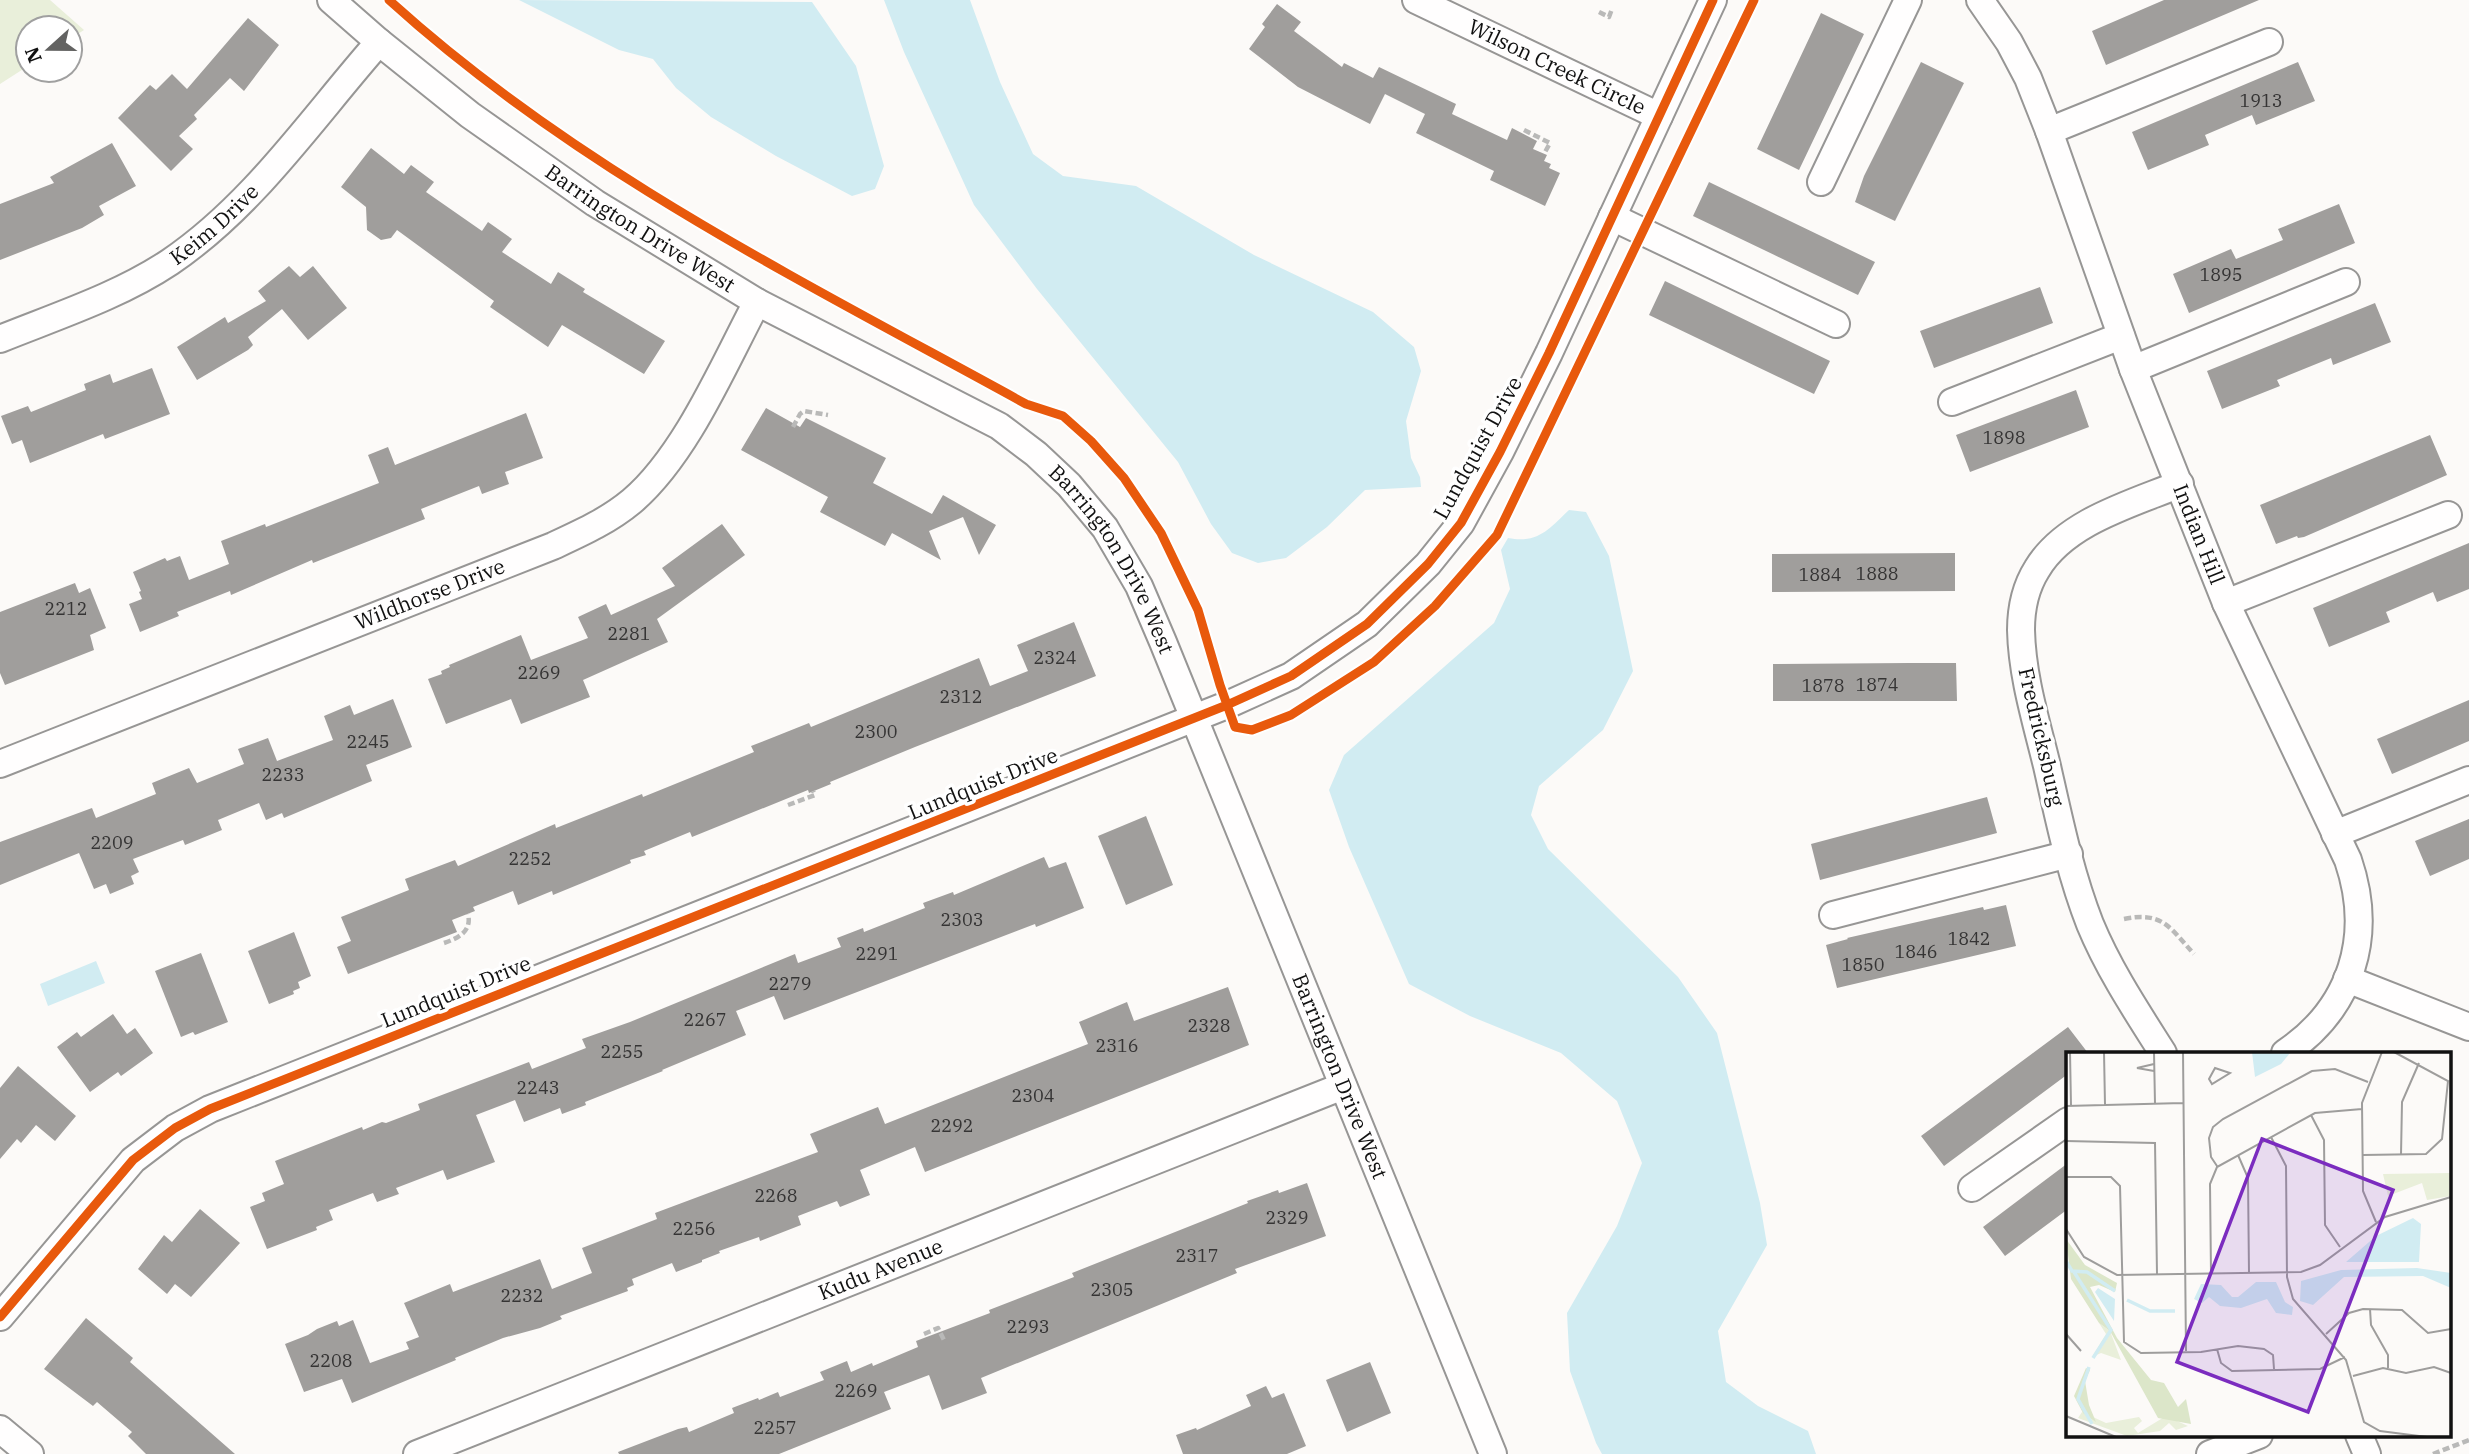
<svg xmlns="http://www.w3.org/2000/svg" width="2469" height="1454" font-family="'IBM Plex Serif',serif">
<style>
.green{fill:#e9efda}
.water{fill:#d1ecf2}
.building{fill:#a09e9c}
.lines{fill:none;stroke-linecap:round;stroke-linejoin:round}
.minor-casing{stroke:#979695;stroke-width:30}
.path{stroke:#b9b9b8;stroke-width:4.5;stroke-dasharray:7 3.5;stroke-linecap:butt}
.minor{stroke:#fffefe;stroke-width:26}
.cycleway-casing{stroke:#fff;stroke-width:13}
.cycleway{stroke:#e8590c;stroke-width:9}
.labels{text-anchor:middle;stroke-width:7;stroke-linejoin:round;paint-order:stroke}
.number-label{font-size:18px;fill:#353434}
.street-label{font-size:21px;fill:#111;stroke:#fff}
.inset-river{fill:none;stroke:#d1ecf2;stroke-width:3.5}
.inset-road{fill:none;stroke:#9e9d9c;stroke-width:2}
.view{fill:#7b2cbf;fill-opacity:0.15;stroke:#7b2cbf;stroke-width:3.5}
.inset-edge{fill:none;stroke:#111;stroke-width:3.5}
</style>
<rect width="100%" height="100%" fill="#fcfaf8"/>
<path class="green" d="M 0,0 L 50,0 L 84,30 L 70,39 L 70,28 L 28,28 L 28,66 L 0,84 Z"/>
<path class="water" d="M 519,0 L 812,2 L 856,66 L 884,166 L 875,189 L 852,196 L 776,156 L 711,117 L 676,88 L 653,59 L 619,50 Z
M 884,0 L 970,0 L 1000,82 L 1033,154 L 1063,176 L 1136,186 L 1254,255 L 1373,312 L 1414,347 L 1421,371 L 1406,421 L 1411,458 L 1420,477 L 1421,487 L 1365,490 L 1327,527 L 1286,558 L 1258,563 L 1232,553 L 1211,524 L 1178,462 L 1037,289 L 974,205 L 904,52 Z
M 1569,510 L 1586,512 L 1609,556 L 1633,671 L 1603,730 L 1539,786 L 1531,815 L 1548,849 L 1678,977 L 1717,1033 L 1760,1203 L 1767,1245 L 1718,1331 L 1726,1382 L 1758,1406 L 1808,1431 L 1816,1454 L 1602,1454 L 1596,1443 L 1570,1371 L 1567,1313 L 1617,1226 L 1642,1163 L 1617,1101 L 1561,1053 L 1470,1016 L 1409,984 L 1349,847 L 1329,790 L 1344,755 L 1494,623 L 1510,589 L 1501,550 L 1508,538 C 1538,544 1549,529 1569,510 Z
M 96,961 L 105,983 L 48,1006 L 40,984 Z"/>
<path class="building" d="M 2164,0 L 2259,0 L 2106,65 L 2092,31 Z
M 1277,4 L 1301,22 L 1294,31 L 1342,67 L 1344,63 L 1373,78 L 1379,67 L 1456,104 L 1452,114 L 1507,140 L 1512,128 L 1537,141 L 1533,149 L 1547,155 L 1544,161 L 1551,164 L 1549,168 L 1560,173 L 1545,206 L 1490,180 L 1494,171 L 1416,133 L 1425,114 L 1385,94 L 1370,124 L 1298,87 L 1249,49 L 1265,27 L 1262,24 Z
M 1821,13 L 1864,34 L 1799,170 L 1757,149 Z
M 248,18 L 279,45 L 244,91 L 230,78 L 194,115 L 197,119 L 179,136 L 193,149 L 171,171 L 118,118 L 150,85 L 156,90 L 172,74 L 187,89 Z
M 1921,62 L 1964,83 L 1895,221 L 1855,202 L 1864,176 Z
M 2298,62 L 2315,101 L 2256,125 L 2252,115 L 2205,135 L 2209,145 L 2148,170 L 2132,132 Z
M 112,143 L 136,186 L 99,206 L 104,215 L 82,228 L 0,260 L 0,204 L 54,183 L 50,177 Z
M 371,148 L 404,174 L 411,165 L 434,182 L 426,192 L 482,231 L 488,222 L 512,239 L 502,252 L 551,284 L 558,272 L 585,289 L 583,292 L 665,341 L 644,374 L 562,325 L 548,347 L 490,307 L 494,301 L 397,230 L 391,238 L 381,240 L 367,230 L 366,207 L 341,187 Z
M 1709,182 L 1875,262 L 1858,295 L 1693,216 Z
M 2339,204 L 2355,243 L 2189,313 L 2173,274 L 2231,249 L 2236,259 L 2283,240 L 2278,229 Z
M 289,266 L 300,277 L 313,266 L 347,308 L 308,340 L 282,309 L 248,337 L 253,345 L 248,350 L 197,380 L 177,347 L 225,317 L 228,323 L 266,301 L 258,291 Z
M 1665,281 L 1830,361 L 1814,394 L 1649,315 Z
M 2040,287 L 2053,323 L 1934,368 L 1920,331 Z
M 2375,303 L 2391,342 L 2333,365 L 2331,358 L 2277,380 L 2280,386 L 2222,409 L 2207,371 Z
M 152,368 L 170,414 L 105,439 L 103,434 L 30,463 L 22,440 L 12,444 L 1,416 L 28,406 L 31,412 L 86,390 L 84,384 L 110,374 L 113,383 Z
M 2076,390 L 2089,427 L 1970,472 L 1956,435 Z
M 766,408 L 800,427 L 806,418 L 886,458 L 873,483 L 932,514 L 943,495 L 996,525 L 979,555 L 963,517 L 929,531 L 941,560 L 892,533 L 885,546 L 820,512 L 828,497 L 741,450 Z
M 526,413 L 543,458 L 505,472 L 509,484 L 482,494 L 479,486 L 421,509 L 425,519 L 313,563 L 312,560 L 231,595 L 230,591 L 177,612 L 179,616 L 140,632 L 129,604 L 142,599 L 139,592 L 141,591 L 133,572 L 165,558 L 167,561 L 180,556 L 189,580 L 229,564 L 221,541 L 265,524 L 266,527 L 379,483 L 368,455 L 388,447 L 395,465 Z
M 2430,435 L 2447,475 L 2304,537 L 2298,538 L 2297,536 L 2276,544 L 2260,505 Z
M 722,524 L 745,555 L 657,619 L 668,642 L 583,680 L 590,697 L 521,724 L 511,699 L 446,724 L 428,679 L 442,674 L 441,671 L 450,667 L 449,665 L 521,635 L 531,660 L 588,638 L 578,617 L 606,604 L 611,615 L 675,586 L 662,568 Z
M 2469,543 L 2469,589 L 2437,602 L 2433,592 L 2386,612 L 2390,622 L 2329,647 L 2313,608 Z
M 1955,553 L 1955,591 L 1772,592 L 1772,554 Z
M 75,583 L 79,593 L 90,588 L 106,628 L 90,635 L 94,650 L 5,685 L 0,673 L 0,612 Z
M 1074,622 L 1096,676 L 915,747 L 830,782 L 831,784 L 809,793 L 808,790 L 692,837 L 690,832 L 644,851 L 646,855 L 630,860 L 631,863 L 553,895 L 552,891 L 518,905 L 513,891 L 473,907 L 475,911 L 452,920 L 457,932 L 348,974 L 337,947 L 351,941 L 341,917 L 409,890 L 405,879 L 455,860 L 458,866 L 555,824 L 556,828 L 642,794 L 643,797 L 754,752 L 751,746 L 774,737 L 809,723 L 811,727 L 979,658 L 990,686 L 1028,671 L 1017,645 Z
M 1909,663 L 1956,663 L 1957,701 L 1773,701 L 1773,664 Z
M 393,699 L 412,747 L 366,765 L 372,781 L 367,783 L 284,818 L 282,813 L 266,820 L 259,803 L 218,820 L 222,830 L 185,845 L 183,840 L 133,859 L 139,872 L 131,876 L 134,884 L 110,894 L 106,884 L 94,889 L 79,853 L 0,885 L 0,842 L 92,808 L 96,818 L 156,794 L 152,783 L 189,768 L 197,783 L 244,764 L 238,749 L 268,738 L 277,761 L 333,740 L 324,716 L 350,705 L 354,715 Z
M 2469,700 L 2469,741 L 2392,774 L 2377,739 Z
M 1987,797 L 1997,833 L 1820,880 L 1811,844 Z
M 1146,816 L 1173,885 L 1126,905 L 1098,836 Z
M 2469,819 L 2469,859 L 2430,876 L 2415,841 Z
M 1044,857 L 1049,868 L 1066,862 L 1084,908 L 1036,927 L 1035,924 L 784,1020 L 774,996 L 736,1011 L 746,1035 L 662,1070 L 663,1071 L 585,1102 L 586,1105 L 562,1114 L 560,1108 L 524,1122 L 515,1100 L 476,1115 L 495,1162 L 447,1180 L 443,1170 L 396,1188 L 399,1194 L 377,1202 L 373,1193 L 329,1210 L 333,1220 L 316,1227 L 317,1230 L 267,1249 L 250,1207 L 265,1201 L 262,1193 L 284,1184 L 275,1161 L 362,1127 L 363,1130 L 382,1122 L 386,1123 L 420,1110 L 418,1104 L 529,1062 L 532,1069 L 586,1048 L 582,1039 L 630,1022 L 795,954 L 798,963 L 841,947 L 837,938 L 863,928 L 864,932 L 925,908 L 923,903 L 953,892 L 954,895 Z
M 2006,905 L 2016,946 L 1837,988 L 1826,945 L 1848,939 L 1847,938 L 1983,907 L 1984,910 Z
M 294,932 L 311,976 L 298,982 L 300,988 L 293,991 L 294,994 L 269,1004 L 248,951 Z
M 201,953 L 228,1022 L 195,1035 L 193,1032 L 181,1037 L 155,971 Z
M 1228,987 L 1249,1045 L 925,1172 L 915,1147 L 860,1170 L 870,1195 L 840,1207 L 837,1201 L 798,1216 L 801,1225 L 760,1241 L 759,1237 L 719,1251 L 720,1253 L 702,1260 L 702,1262 L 676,1272 L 672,1263 L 632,1279 L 634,1285 L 627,1288 L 628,1291 L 560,1316 L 562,1319 L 540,1328 L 503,1338 L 455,1358 L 456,1360 L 352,1403 L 342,1379 L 304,1392 L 285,1344 L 308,1335 L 317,1329 L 337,1321 L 339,1326 L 353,1320 L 370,1363 L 409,1349 L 406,1342 L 419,1337 L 404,1303 L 450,1284 L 453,1292 L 540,1259 L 552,1289 L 592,1273 L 582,1248 L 657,1219 L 655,1213 L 818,1152 L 810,1134 L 878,1107 L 885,1124 L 1088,1044 L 1079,1022 L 1127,1002 L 1134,1021 Z
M 113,1014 L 127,1034 L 135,1028 L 153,1053 L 121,1076 L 118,1072 L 90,1092 L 57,1047 L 77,1032 L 81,1037 Z
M 2068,1027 L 2088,1053 L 2068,1053 L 2068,1074 L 1944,1166 L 1921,1136 Z
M 18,1066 L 76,1116 L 55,1141 L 36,1125 L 21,1143 L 17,1139 L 0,1159 L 0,1088 Z
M 2068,1163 L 2068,1209 L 2005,1256 L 1983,1227 Z
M 1307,1183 L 1326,1236 L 1235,1269 L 1237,1273 L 981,1378 L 987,1393 L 942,1410 L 929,1375 L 884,1392 L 891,1409 L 779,1454 L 619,1454 L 618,1452 L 678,1429 L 687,1427 L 689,1432 L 734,1413 L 732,1408 L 758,1398 L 759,1400 L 778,1392 L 780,1397 L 824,1380 L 820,1372 L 847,1361 L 851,1372 L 872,1363 L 873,1366 L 918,1347 L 916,1341 L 990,1313 L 989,1310 L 1074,1277 L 1072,1273 L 1248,1203 L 1247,1201 L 1278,1190 L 1279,1193 Z
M 200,1209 L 240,1243 L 191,1297 L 175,1284 L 167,1294 L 138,1269 L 164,1235 L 172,1242 Z
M 86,1318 L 133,1358 L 130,1362 L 235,1454 L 146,1454 L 128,1436 L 132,1432 L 97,1402 L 93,1406 L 44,1369 Z
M 1370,1362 L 1391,1413 L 1347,1432 L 1326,1380 Z
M 1266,1386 L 1272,1398 L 1284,1393 L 1306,1446 L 1287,1454 L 1183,1454 L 1176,1435 L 1196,1428 L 1197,1430 L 1251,1406 L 1246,1395 Z"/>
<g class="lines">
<defs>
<g id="minor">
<path id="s1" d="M 331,0 L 379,42 L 470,115 L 595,203 L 757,302 L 999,426 L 1036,454 L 1069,485 L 1105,528 L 1139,586 L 1163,642 L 1493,1454"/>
<path id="s2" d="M 1416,0 L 1659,116"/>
<path id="s3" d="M 1980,0 L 2009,42 L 2028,78 L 2049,131 L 2133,369 L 2226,603 L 2348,860 C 2374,936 2352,1008 2285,1053"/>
<path d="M 2049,131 L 2269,42"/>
<path d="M 1821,182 L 1908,0"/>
<path d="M 1612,217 L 1836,324"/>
<path id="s4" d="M 0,339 C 57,316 119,296 170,262 C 254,205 312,118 379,42"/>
<path d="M 2133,369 L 2346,282"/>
<path d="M 1952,402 L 2121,336"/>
<path d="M 2226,603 L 2448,515"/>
<path id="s5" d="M 0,764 L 553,546 C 581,533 608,521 632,501 C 686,455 724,364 757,302"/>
<path d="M 2335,834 L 2469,780"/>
<path d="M 1833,915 L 2069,854"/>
<path d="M 2347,979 L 2469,1027"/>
<path d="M 2163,1053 C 2137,1012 2109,970 2090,924 C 2070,873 2059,819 2047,766 C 2036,721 2022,676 2021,630 C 2021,609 2025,588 2037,569 C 2065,522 2131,504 2180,484"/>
<path d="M 1972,1188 L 2068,1121"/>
<path d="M 0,1317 L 133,1160 L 175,1128 L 210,1109 L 1227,705 L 1291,676 L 1367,624 L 1428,564 L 1461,523 L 1500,452 L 1549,353 L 1713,0"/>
<path d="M 0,1429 L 30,1454"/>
<path d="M 2359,1435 L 2367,1454"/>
<path id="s6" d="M 417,1454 L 1343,1086"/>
<path d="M 2210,1454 L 2259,1435"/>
</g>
</defs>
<use href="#minor" class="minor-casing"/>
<path class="path" d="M 1599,12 L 1609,17 L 1612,9
M 1524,130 L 1550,143 L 1544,154
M 793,427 L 800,414 L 804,411 L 828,415
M 788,805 L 815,795 L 813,791
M 2124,919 C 2163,911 2170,928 2194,954
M 444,943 C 459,938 472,931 468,914
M 924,1334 L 938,1328 L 944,1340
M 2433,1454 L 2469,1440"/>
<use href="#minor" class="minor"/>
<defs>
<path id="cycleway" d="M 389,0 C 576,170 806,283 1026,404 L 1063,416 L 1091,441 L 1124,478 L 1161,533 L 1198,610 L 1220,685 L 1235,727 L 1252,730 L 1291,715 L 1374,662 L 1435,606 L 1497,535 L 1754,0
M 0,1317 L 133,1160 L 175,1128 L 210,1109 L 1227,705 L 1291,676 L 1367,624 L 1428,564 L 1461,523 L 1500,452 L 1549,353 L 1713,0"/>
</defs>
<use href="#cycleway" class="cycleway-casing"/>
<use href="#cycleway" class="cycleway"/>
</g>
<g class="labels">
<g class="number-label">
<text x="2261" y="107">1913</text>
<text x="2221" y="281">1895</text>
<text x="2004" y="444">1898</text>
<text x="1877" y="580">1888</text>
<text x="1820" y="581">1884</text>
<text x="66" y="615">2212</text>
<text x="629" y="640">2281</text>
<text x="1055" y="664">2324</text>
<text x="539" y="679">2269</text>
<text x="1877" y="691">1874</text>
<text x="1823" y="692">1878</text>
<text x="961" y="703">2312</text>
<text x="876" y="738">2300</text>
<text x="368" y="748">2245</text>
<text x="283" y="781">2233</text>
<text x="112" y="849">2209</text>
<text x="530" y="865">2252</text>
<text x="962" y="926">2303</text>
<text x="1969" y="945">1842</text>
<text x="1916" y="958">1846</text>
<text x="877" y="960">2291</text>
<text x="1863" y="971">1850</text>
<text x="790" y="990">2279</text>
<text x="705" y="1026">2267</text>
<text x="1209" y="1032">2328</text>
<text x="1117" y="1052">2316</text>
<text x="622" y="1058">2255</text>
<text x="538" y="1094">2243</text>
<text x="1033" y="1102">2304</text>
<text x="952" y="1132">2292</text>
<text x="776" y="1202">2268</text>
<text x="1287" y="1224">2329</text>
<text x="694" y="1235">2256</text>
<text x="1197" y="1262">2317</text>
<text x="1112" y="1296">2305</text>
<text x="522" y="1302">2232</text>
<text x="1028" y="1333">2293</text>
<text x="331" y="1367">2208</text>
<text x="856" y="1397">2269</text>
<text x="775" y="1434">2257</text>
</g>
<g class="street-label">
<text dy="7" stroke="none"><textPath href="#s2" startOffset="156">Wilson Creek Circle</textPath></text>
<text dy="7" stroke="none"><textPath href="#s4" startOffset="245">Keim Drive</textPath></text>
<text dy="7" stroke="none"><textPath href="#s1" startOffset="385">Barrington Drive West</textPath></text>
<text transform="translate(1478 448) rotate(-61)" y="7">Lundquist Drive</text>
<text dy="7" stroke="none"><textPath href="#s3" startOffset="579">Indian Hill</textPath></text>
<text dy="7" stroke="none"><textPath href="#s1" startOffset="973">Barrington Drive West</textPath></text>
<text dy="7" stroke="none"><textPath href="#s5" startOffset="462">Wildhorse Drive</textPath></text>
<text transform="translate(2041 737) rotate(77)" y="7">Fredricksburg</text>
<text transform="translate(983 784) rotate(-22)" y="7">Lundquist Drive</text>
<text transform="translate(456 992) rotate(-22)" y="7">Lundquist Drive</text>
<text dy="7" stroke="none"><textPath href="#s1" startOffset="1540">Barrington Drive West</textPath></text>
<text dy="7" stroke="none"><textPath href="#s6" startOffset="499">Kudu Avenue</textPath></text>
</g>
</g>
<g transform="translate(2066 1052)">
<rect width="385" height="385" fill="#fcfaf8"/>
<path d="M 385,121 L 385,144 L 361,148 L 356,131 L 322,144 L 317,122 ZM 33,271 L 44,279 L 55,308 L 35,301 L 26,305 L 40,282 ZM 16,360 L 40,371 L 73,365 L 76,369 L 68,376 L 72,381 L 100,364 L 122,374 L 110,378 L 103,371 L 94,379 L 61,384 L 12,366 Z" fill="#e9efda"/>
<path d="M 0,187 L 19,213 L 51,231 L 49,240 L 33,233 L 24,235 L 51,286 L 85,328 L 98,331 L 112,355 L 120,347 L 125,372 L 92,366 L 44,279 L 33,271 L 5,227 ZM 20,316 L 24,318 L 19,329 L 23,353 L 30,370 L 17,361 L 8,344 Z" fill="#dce6c9"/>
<path d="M 186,0 L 224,0 L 224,1 L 215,12 L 189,25 ZM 347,166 L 355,172 L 353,210 L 280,210 L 310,184 ZM 351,216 L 385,221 L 385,236 L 357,224 L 278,225 L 247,253 L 234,249 L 235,229 L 275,218 ZM 190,230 L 210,230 L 219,250 L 227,255 L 226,263 L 210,261 L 201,247 L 175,256 L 154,254 L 143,245 L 136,251 L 128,247 L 135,232 L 155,233 L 166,245 L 172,245 ZM 32,236 L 49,247 L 48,269 L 29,240 Z" fill="#d1ecf2"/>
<path class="inset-river" d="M 0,209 L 6,219 L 21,220 L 49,239M 8,220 L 45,278 L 27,306M 61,248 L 84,259 L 109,259M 23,315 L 12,347 L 26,372"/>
<path class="inset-road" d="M 4,0 L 5,54M 38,0 L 39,53M 88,0 L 89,52M 117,0 L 120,299M 88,12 L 71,16 L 88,19M 149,16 L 164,21 L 146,32 L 143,27 ZM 0,54 L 117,51M 245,63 L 258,88 L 259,173 L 274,195M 205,85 L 220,114 L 221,225 L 227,247 L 280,308 L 298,370 L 314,379 L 361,385M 0,89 L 89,91 L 91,222M 172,103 L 182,126 L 183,221M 297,103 L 360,102 L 376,87 L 382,29 L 328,0M 335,103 L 336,50 L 353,11M 151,114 L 145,105 L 143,86 L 147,75 L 157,67 L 246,19 L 269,17 L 302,30M 0,125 L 45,125 L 54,134 L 58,290 L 75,301 L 135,300 L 172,294 L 198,297 L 207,303 L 208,317M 310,170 L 297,139 L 296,51 L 316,0M 0,177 L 18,205 L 51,223 L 235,220 L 254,213 L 319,165 L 385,145M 145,221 L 144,132 L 151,115 L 249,61 L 296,57M 304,257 L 305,273 L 322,303 L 322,316M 0,282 L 15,299M 260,282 L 283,261 L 297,257 L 336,258 L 362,281 L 385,277M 151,297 L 155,311 L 166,319 L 254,317 L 279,305M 287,324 L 317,316 L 340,321 L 368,315 L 385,321M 0,364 L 50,385"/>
<path class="view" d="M 196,87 L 327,138 L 242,360 L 111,310 Z"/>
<rect width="385" height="385" class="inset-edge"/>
</g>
<g transform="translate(49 49) rotate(249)"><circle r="33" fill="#ffffff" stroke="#a0a0a0" stroke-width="2"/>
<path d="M0-5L12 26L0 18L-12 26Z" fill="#636362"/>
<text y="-10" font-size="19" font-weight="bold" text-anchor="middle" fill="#111111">N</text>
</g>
</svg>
